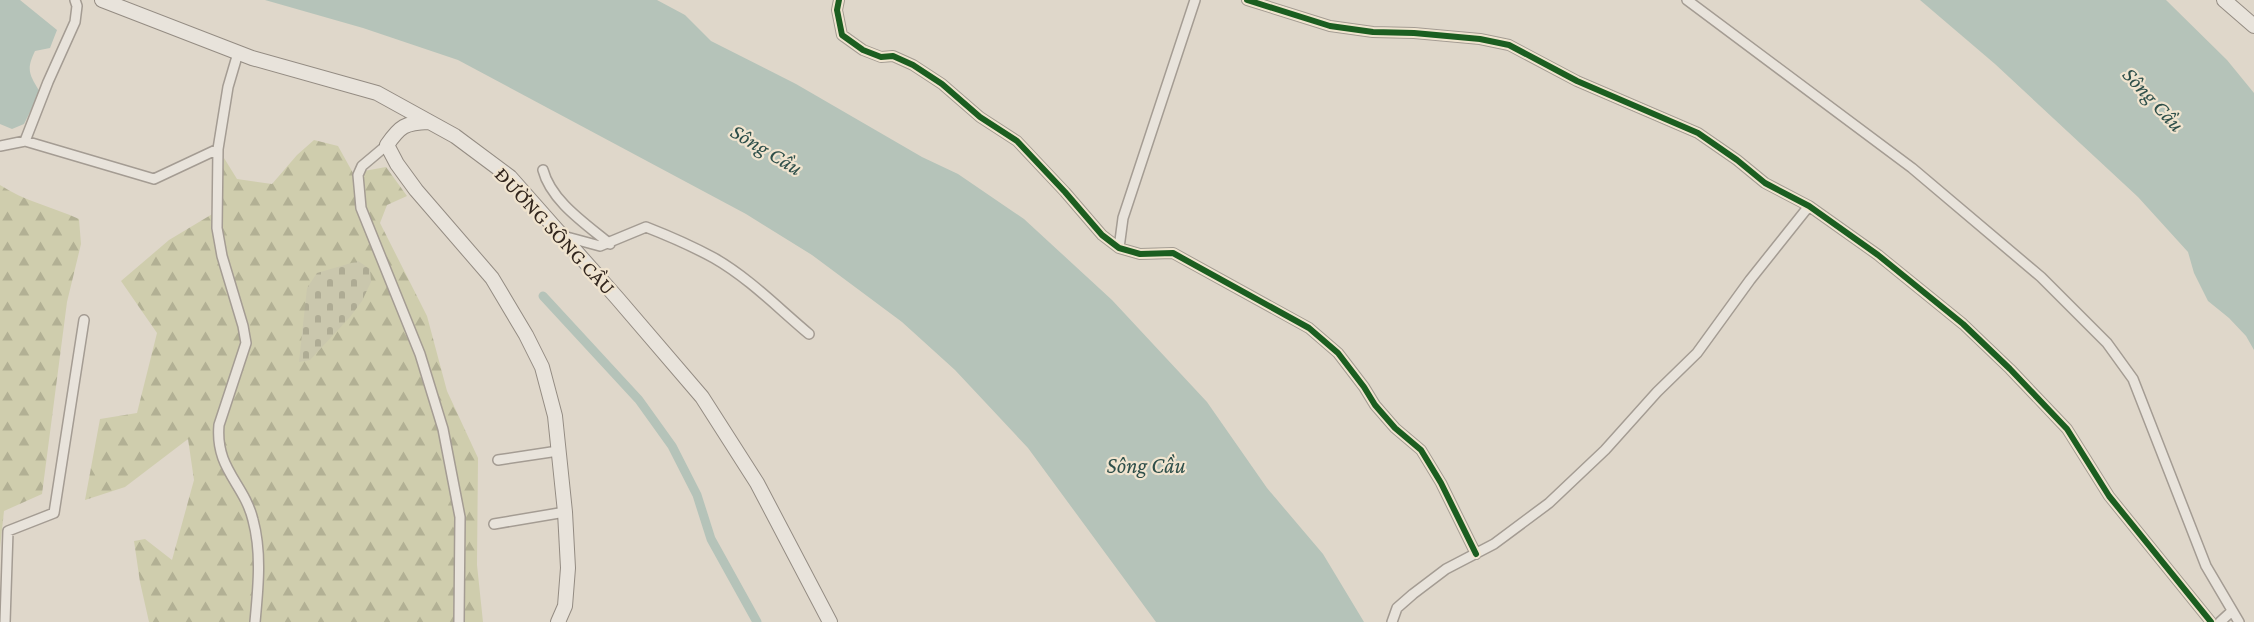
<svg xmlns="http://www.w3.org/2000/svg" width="2254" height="622" font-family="'Crimson Pro',serif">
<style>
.forest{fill:url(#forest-firs)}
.cemetery{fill:url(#cemetery-stones)}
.water{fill:#b5c3b9}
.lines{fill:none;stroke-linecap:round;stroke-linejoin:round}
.canal{stroke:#b5c3b9;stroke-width:9}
.minor-casing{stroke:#a49c93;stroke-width:12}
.secondary-casing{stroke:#948c83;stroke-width:16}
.minor{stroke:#e8e3db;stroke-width:9}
.secondary{stroke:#e8e3db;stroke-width:14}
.cycleway-casing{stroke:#f0e4cf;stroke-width:10}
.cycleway{stroke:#1b5e20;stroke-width:6}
.labels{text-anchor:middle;stroke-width:4.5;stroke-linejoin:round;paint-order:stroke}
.street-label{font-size:21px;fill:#31251d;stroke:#f0e4cf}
.water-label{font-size:22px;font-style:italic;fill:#2e4f4a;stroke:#f0e4cf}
</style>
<defs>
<pattern id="forest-firs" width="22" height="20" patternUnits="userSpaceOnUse" patternTransform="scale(1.5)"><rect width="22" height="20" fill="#cfcdad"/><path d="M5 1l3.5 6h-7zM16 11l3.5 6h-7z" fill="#b2b094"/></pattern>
<pattern id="cemetery-stones" width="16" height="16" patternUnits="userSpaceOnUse" patternTransform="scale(1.5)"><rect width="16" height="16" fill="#cac7ad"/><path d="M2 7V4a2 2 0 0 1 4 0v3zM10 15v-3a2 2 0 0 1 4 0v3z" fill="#aeab94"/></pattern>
</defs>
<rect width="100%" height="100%" fill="#dfd7ca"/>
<path class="forest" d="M 314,140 L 338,146 L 353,173 L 386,167 L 407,196 L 387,205 L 380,223 L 427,316 L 447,391 L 478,458 L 477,565 L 483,622 L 149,622 L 140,582 L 134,541 L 145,539 L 172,560 L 194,480 L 188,439 L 125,487 L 85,500 L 100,419 L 137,413 L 157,333 L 121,281 L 169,240 L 219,210 L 224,158 L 237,179 L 272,184 L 297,155 Z
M 0,185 C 24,201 53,207 79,219 L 81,244 L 67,302 L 42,494 L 4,511 L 0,548 Z"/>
<path class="cemetery" d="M 358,261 L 370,269 L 371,282 L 362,301 L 350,317 L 310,360 L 299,362 L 307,288 L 317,273 Z"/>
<path class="water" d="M 0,0 L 20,0 L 57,30 L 50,48 L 35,51 C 26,70 29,74 40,92 L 24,124 L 12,129 L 0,124 Z
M 265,0 L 657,0 L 685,15 L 711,41 L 796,84 L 922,157 L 958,174 L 1024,219 L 1112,300 L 1207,402 L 1267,488 L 1323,554 L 1364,622 L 1156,622 L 1028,448 L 955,370 L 902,322 L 812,255 L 746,214 L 458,60 L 363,28 Z
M 1920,0 L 2166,0 L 2227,60 L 2254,93 L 2254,350 L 2246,336 L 2229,318 L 2208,301 L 2194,273 L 2188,252 L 2138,197 L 1995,64 Z"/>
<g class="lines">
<path class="canal" d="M 543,296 L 639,400 L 672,446 L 697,495 L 711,539 L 757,622"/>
<defs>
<path id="minor" d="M 839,0 L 837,10 L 842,35 L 863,50 L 881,57 L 893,56 L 913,65 L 942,84 L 980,117 L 1017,141 L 1065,192 L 1102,235 L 1119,248 L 1140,254 L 1173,253 L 1309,328 L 1338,353 L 1364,387 L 1375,405 L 1395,428 L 1421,450 L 1441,483 L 1476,554
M 1247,0 L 1330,26 L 1373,32 L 1414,33 L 1480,39 L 1509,45 L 1577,81 L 1698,133 L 1737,160 L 1765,183 L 1809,206 L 1878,255 L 1963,324 L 2010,369 L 2067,429 L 2109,496 L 2211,622
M 1687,0 L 1912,168 L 2041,277 L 2107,343 L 2133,379 L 2206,566 L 2239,622
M 238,53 L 228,87 L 218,149 L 217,228 L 222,256 L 243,326 L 246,343 L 219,425 C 215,469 244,483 253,520 C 262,553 258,589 255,622
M 25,141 L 154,179 L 218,149
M 387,145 L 362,166 L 358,175 L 361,208 L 420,354 L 443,429 L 460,517 L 459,622
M 0,146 L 25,141 L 48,82 L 75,22 L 77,6 L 75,0
M 543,170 C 551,201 586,224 610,244
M 563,236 L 600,246 L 646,227 C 669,236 692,246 714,258 C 749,278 778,308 809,334
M 1119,248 L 1123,218 L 1195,0
M 498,460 L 558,451
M 494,524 L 565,512
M 5,622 L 8,531 L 54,513 L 84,320
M 1392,622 L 1397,608 L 1413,594 L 1446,569 L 1494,544 L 1549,503 L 1605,450 L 1657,392 L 1697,353 L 1750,280 L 1809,206
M 2220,622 L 2232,611"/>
<path id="secondary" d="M 102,0 L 252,58 L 377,93 L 455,136 L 510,177 L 618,299 L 702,397 L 757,483 L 830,622
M 2224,0 L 2254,26
M 428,122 C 405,123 400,126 387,145 L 397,164 L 416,190 L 492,278 L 526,335 L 542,367 L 555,416 L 565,512 L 568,568 L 565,606 L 558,622"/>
</defs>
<use href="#minor" class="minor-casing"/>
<use href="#secondary" class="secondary-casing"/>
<use href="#minor" class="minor"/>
<use href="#secondary" class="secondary"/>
<defs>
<path id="cycleway" d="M 839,0 L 837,10 L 842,35 L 863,50 L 881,57 L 893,56 L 913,65 L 942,84 L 980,117 L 1017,141 L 1065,192 L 1102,235 L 1119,248 L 1140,254 L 1173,253 L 1309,328 L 1338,353 L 1364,387 L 1375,405 L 1395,428 L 1421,450 L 1441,483 L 1476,554
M 1247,0 L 1330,26 L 1373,32 L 1414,33 L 1480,39 L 1509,45 L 1577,81 L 1698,133 L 1737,160 L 1765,183 L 1809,206 L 1878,255 L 1963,324 L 2010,369 L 2067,429 L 2109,496 L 2211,622"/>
</defs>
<use href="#cycleway" class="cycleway-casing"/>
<use href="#cycleway" class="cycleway"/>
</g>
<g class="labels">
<g class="street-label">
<text transform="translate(555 231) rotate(47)" y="7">ĐƯỜNG SÔNG CẦU</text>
</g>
<g class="water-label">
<text transform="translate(2154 99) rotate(47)" y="8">Sông Cầu</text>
<text transform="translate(767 149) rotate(31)" y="8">Sông Cầu</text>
<text x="1146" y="473">Sông Cầu</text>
</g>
</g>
</svg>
